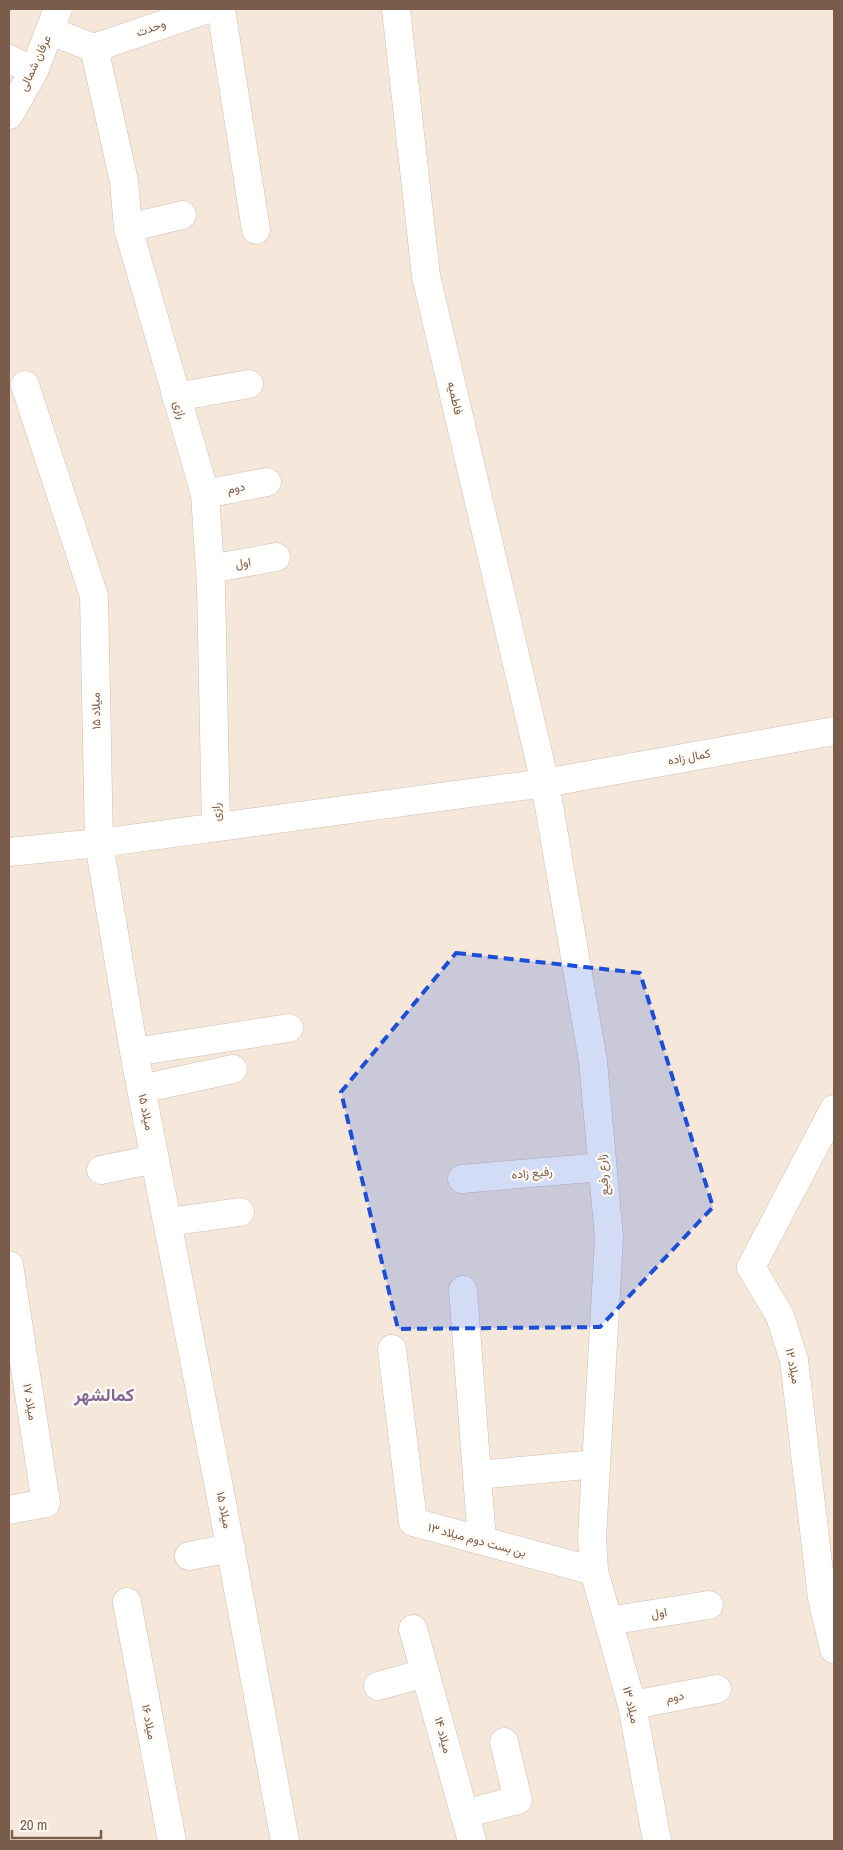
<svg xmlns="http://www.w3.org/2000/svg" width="843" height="1850" font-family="'Archivo Narrow',Vazirmatn,sans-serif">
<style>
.residential{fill:#f5e8da}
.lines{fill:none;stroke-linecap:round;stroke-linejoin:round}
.minor-casing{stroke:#d1beb0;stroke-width:29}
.minor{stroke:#fff;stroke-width:28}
.marked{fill:#1d4ed8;fill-opacity:0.2;stroke:#1d4ed8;stroke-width:4;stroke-dasharray:10 6;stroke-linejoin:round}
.labels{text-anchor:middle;stroke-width:4.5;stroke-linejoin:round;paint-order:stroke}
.street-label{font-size:12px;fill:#7a5c4d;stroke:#fffaf3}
.district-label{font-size:18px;font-weight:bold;fill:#846695;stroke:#fffaf3}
</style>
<rect width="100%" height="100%" fill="#fdf6ec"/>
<path class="residential" d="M 9,9 L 834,9 L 834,1841 L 9,1841 Z"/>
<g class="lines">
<defs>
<path id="minor" d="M 221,9 L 256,230
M 396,9 L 426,276 L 545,783 L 593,1061 L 609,1238 L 592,1537 L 594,1571 L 632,1705 L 657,1841
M 50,31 L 94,48 L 124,181 L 128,228 L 205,494 L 211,585 L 216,827
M 94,48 L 208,9
M 9,59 L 34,71
M 9,115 L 34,71 L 58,9
M 128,228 L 182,215
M 25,385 L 94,596 L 99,843 L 134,1052 L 222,1503 L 285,1841
M 176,397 L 249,384
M 205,494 L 267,482
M 210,569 L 276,557
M 9,852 L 99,843 L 545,783 L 834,731
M 134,1052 L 289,1028
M 141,1089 L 233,1069
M 834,1109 L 751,1267 L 780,1316 L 794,1360 L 822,1598 L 834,1649
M 101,1170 L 155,1159
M 462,1179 L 602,1167
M 168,1222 L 240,1212
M 9,1265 L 46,1503 L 9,1510
M 463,1290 L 482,1541
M 392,1349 L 413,1522 L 594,1571
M 477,1475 L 596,1464
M 189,1556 L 231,1548
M 127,1602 L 172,1841
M 608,1621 L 709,1605
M 413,1629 L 472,1841
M 378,1686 L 425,1673
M 632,1705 L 717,1689
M 464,1814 L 518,1800 L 504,1742"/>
</defs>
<use href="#minor" class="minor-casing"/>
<use href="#minor" class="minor"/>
</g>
<path class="marked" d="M 456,953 L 640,973 L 713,1207 L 600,1327 L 398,1329 L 341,1092 Z"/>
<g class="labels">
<g class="street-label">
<text transform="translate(151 28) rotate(-19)" y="4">وحدت</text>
<text transform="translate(35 63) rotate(-65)" y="4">عرفان شمالی</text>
<text transform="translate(455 398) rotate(77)" y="4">فاطمیه</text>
<text transform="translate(180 410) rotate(74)" y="4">رازی</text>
<text transform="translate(236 488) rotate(-12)" y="4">دوم</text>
<text transform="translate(243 563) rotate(-10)" y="4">اول</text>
<text transform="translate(96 711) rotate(-91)" y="4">میلاد ۱۵</text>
<text transform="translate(689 757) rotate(-10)" y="4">کمال زاده</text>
<text transform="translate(216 812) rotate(-91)" y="4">رازی</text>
<text transform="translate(146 1112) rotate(79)" y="4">میلاد ۱۵</text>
<text transform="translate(532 1173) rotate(-5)" y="4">رفیع زاده</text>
<text transform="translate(603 1175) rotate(-95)" y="4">زارع رفیع</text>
<text transform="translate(793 1366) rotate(79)" y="4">میلاد ۱۲</text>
<text transform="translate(30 1402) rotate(81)" y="4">میلاد ۱۷</text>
<text transform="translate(224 1510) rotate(79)" y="4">میلاد ۱۵</text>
<text transform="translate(477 1540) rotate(15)" y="4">بن بست دوم میلاد ۱۳</text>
<text transform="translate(659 1613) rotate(-9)" y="4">اول</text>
<text transform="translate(675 1697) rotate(-11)" y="4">دوم</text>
<text transform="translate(631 1705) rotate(77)" y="4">میلاد ۱۳</text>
<text transform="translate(149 1722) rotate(79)" y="4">میلاد ۱۶</text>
<text transform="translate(443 1735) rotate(75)" y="4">میلاد ۱۴</text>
</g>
<g class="district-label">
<text x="104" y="1401">کمالشهر</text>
</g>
</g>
<rect width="843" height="1850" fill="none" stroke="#7a5c4d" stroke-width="20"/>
<path d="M12 1830v8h89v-8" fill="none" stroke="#7a5c4d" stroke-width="2.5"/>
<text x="20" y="1830" font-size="15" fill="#7a5c4d" stroke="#fffaf3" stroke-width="4" paint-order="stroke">20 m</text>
</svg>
